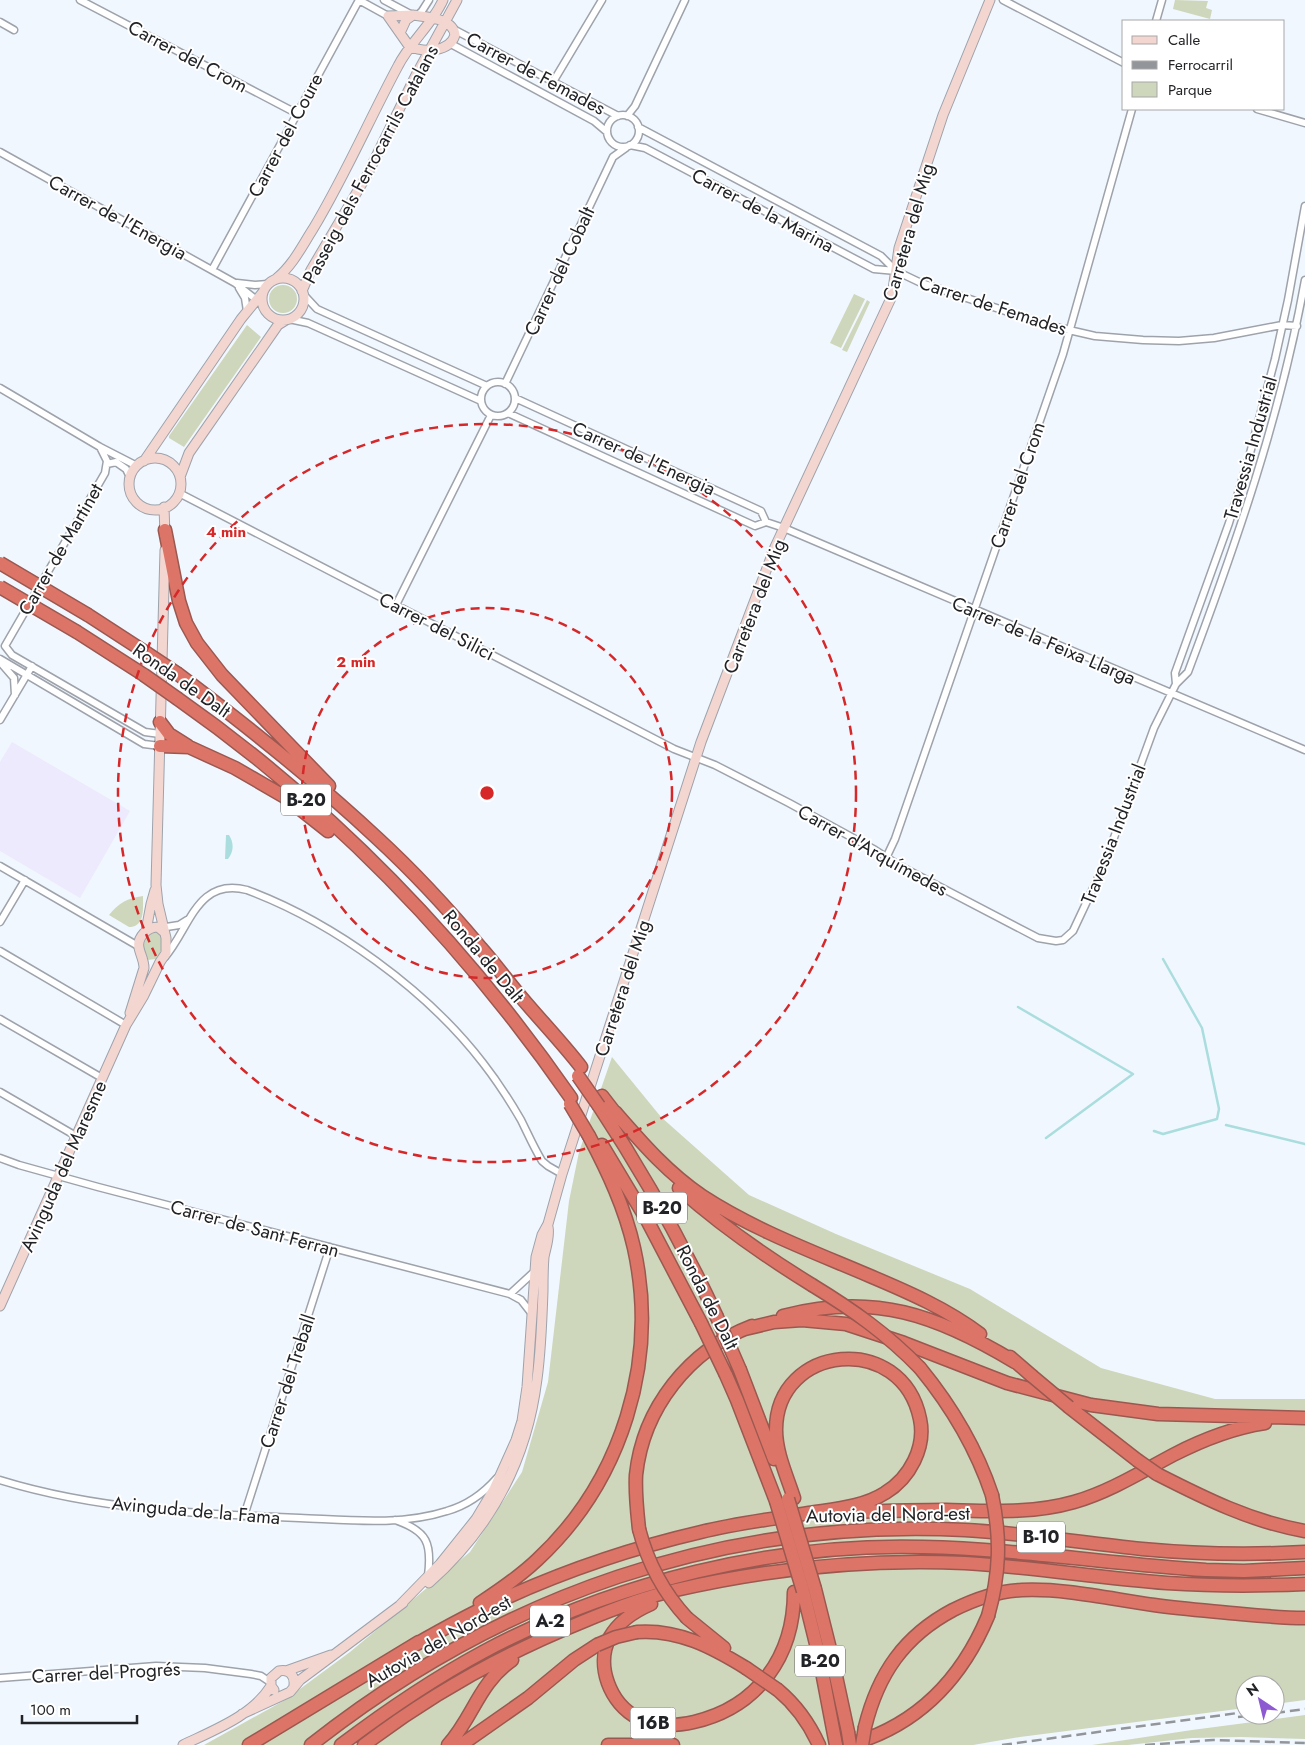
<svg xmlns="http://www.w3.org/2000/svg" width="1305" height="1745" font-family="Jost,sans-serif">
<style>
.education{fill:#eceafc}
.green{fill:#ced7bb}
.water{fill:#add}
.lines{fill:none;stroke-linecap:round;stroke-linejoin:round}
.stream{stroke:#add;stroke-width:2.5}
.street-casing{stroke:#9ea3ab;stroke-width:9}
.secondary-casing{stroke:#9ea3ab;stroke-width:11}
.highway-casing{stroke:#9b5850;stroke-width:15}
.street{stroke:#fff;stroke-width:6}
.secondary{stroke:#f4d6d1;stroke-width:9}
.highway{stroke:#dc7567;stroke-width:12}
.rail{stroke:#92969b;stroke-width:2.5;stroke-dasharray:10 5;stroke-linecap:butt}
.highway-bridge-casing{stroke:#9b5850;stroke-width:15;stroke-linecap:butt}
.highway-bridge{stroke:#dc7567;stroke-width:12}
.ring{fill:none;stroke:#d62828;stroke-width:2.5;stroke-dasharray:9 6}
.labels{text-anchor:middle;stroke-width:4;stroke-linejoin:round;paint-order:stroke}
.shield{fill:#fff;stroke:#646567;stroke-width:1}
.shield-label{font-size:18px;font-weight:bold;fill:#222326}
.street-label{font-size:19px;fill:#222326;stroke:#fff}
.centre{fill:#d62828;stroke:#fff;stroke-width:2.5}
.ring-label{font-size:15px;text-anchor:middle;font-weight:bold;fill:#d62828;stroke:#fff;stroke-width:4;stroke-linejoin:round;paint-order:stroke}
</style>
<rect width="100%" height="100%" fill="#f1f7ff"/>
<path class="education" d="M 12,742 L 130,811 L 80,898 L 0,851 L 0,762 Z"/>
<path class="green" d="M 1175,0 L 1208,1 L 1206,8 L 1212,10 L 1210,19 L 1173,9 Z
M269 299a14 14 0 1 1 28 0a14 14 0 1 1-28 0Z
M 854,294 L 865,299 L 841,348 L 830,343 Z
M 867,300 L 870,302 L 847,352 L 842,350 Z
M 247,325 L 261,337 L 184,447 L 169,438 L 169,436 Z
M 143,896 C 143,909 145,927 129,927 L 109,915 C 119,903 127,898 143,896 Z
M 154,932 L 157,932 L 161,935 L 161,951 L 156,959 L 147,960 C 139,951 144,937 154,932 Z
M 612,1057 L 661,1117 L 749,1195 L 836,1234 L 970,1289 L 1101,1368 L 1215,1399 L 1305,1399 L 1305,1700 L 1275,1704 L 1275,1685 L 1245,1685 L 1245,1708 L 1020,1737 L 973,1745 L 204,1745 L 285,1700 L 350,1652 L 470,1552 L 522,1472 L 548,1382 L 569,1201 L 579,1152 Z
M 1305,1715 L 1305,1739 L 1241,1737 L 1192,1738 L 1128,1745 L 1092,1745 L 1192,1730 Z"/>
<path class="water" d="M 226,835 L 229,835 C 234,843 234,851 228,859 L 225,859 Z"/>
<g class="lines">
<path class="stream" d="M 1018,1007 L 1133,1074 L 1046,1138
M 1226,1125 L 1305,1144
M 1154,1131 L 1163,1134 L 1217,1119 L 1219,1109 L 1202,1028 L 1163,959"/>
<defs>
<path id="street" d="M 80,0 L 296,113
M 359,0 L 388,16
M 384,0 L 412,15
M 1003,0 L 1124,63
M 417,16 L 422,11 L 429,0
M 1156,21 L 1162,0
M 0,22 L 14,30
M 455,30 L 618,116
M 451,44 L 594,121 L 607,132
M 553,82 L 602,0
M 1257,109 L 1305,123
M607 131a16 16 0 1 1 32 0a16 16 0 1 1-32 0Z
M 627,116 L 635,106 L 685,0
M 638,127 L 881,256 L 896,271 L 919,282 L 1047,325 L 1095,336 L 1143,340 L 1179,341 L 1214,338 L 1282,325 L 1297,326
M 630,145 L 645,148 L 874,269 L 896,271
M 0,152 L 235,283 L 263,305
M 212,270 L 359,0
M 237,283 L 255,285 L 268,284
M 239,288 L 245,298 L 247,311
M 304,295 L 317,309 L 487,386
M 289,319 L 308,323 L 481,401
M481 399a17 17 0 1 1 34 0a17 17 0 1 1-34 0Z
M 505,384 L 613,157 L 627,147
M 0,388 L 100,447 L 137,466
M 515,398 L 761,511 L 766,522
M 508,413 L 744,521 L 755,526 L 766,522 L 784,528 L 1305,750
M 100,447 L 107,461 L 105,473 L 5,646 L 12,655 L 145,732 L 160,734
M 107,464 L 116,462 L 126,469 L 130,477
M 179,493 L 674,749 L 715,765 L 789,803 L 875,850 L 900,866 L 1038,938 L 1056,941 L 1063,940 L 1073,931 L 1104,865 L 1154,728 L 1176,684 L 1188,672 C 1236,544 1281,415 1305,280
M 396,605 L 491,415
M 0,659 L 144,744 L 160,746
M 1,663 L 14,678 L 15,695
M 1176,684 L 1175,673 L 1229,523 L 1249,457 L 1275,359 L 1288,300 L 1305,206
M 0,720 L 32,666
M 887,856 L 895,839 L 1063,354 L 1132,109
M 0,866 L 138,946
M 0,922 L 25,880
M 160,928 L 179,925 L 187,920
M 0,951 L 126,1025
M 165,957 C 190,928 197,877 247,890 C 333,922 427,990 483,1063 C 497,1081 510,1101 521,1120 C 528,1134 534,1148 542,1161 L 548,1166 L 562,1174
M 0,1019 L 102,1078
M 0,1092 L 76,1136
M 0,1158 L 19,1165 L 98,1187 L 510,1294 L 521,1300 L 532,1314
M 510,1294 L 535,1271
M 0,1480 C 97,1510 199,1514 300,1518 C 348,1520 401,1526 447,1511 C 468,1505 483,1494 497,1478
M 244,1516 L 330,1247
M 395,1520 C 428,1531 432,1544 428,1576
M 0,1678 L 156,1666 L 205,1668 L 251,1674 L 261,1676 L 270,1682"/>
<path id="secondary" d="M 413,15 C 427,17 453,18 455,35 C 450,52 424,53 409,46 L 388,16 Z
M 400,33 L 406,20 L 413,15
M262 299a21 21 0 1 1 42 0a21 21 0 1 1-42 0Z
M 277,278 C 293,265 302,246 313,229 C 345,176 369,120 398,66 C 410,42 432,25 443,0
M 302,291 L 311,270 L 367,175 L 415,77 L 457,0
M129 484a26 26 0 1 1 52 0a26 26 0 1 1-52 0Z
M 144,461 L 241,319 L 263,292
M 180,477 L 189,453 L 278,325 L 286,320
M 164,507 L 165,535
M 146,931 L 151,904 L 155,890
M 130,1013 L 144,968 C 144,954 132,946 144,933 C 148,929 152,927 158,927 L 164,932
M 0,1306 L 126,1025 L 143,997 L 160,962 L 166,953 L 166,938 L 158,904 L 156,885 L 165,550
M 429,1583 C 490,1529 527,1460 537,1379 C 541,1350 542,1320 543,1291 C 543,1280 543,1268 544,1257 C 546,1247 550,1237 548,1227
M 400,1605 L 440,1564 L 476,1519 L 494,1489 L 516,1440 L 522,1421 L 527,1387 L 536,1257 L 542,1235 L 548,1224 L 562,1174 L 701,742 L 775,547 L 892,296 L 899,248 L 943,115 L 990,0
M 286,1671 L 331,1655
M 274,1690 L 271,1686 L 271,1678 L 279,1671 C 289,1669 295,1675 294,1685
M 242,1714 L 290,1692 L 300,1680 L 403,1603
M 183,1745 C 214,1730 252,1716 271,1686"/>
<path id="highway" d="M 165,530 L 179,601 L 186,623 L 197,643 L 222,675 L 329,786
M 88,615 L 145,652
M 77,632 L 144,675
M 178,674 C 247,726 314,779 377,838 C 414,872 449,910 481,948 C 497,966 511,986 527,1004 C 545,1025 564,1045 581,1067
M 178,699 C 332,807 464,944 571,1098
M 160,722 L 169,734 L 188,746
M 160,746 L 189,747 L 235,768 L 285,797 L 328,831
M 602,1096 L 619,1118
M 599,1106 C 643,1173 682,1242 716,1315
M 615,1112 C 643,1144 667,1172 702,1196 C 754,1230 814,1252 870,1276 C 908,1292 947,1309 980,1334
M 602,1145 L 647,1220 L 701,1323
M 679,1188 C 720,1225 765,1256 812,1285
M 783,1316 C 874,1292 937,1315 1015,1362
M 745,1329 L 774,1322 L 802,1320 L 846,1324 L 904,1343 L 1007,1383 L 1091,1405 L 1158,1414 L 1305,1418
M 1010,1357 L 1032,1376
M 920,1368 C 952,1407 976,1447 992,1495
M 740,1370 L 774,1459
M 726,1375 L 737,1400 L 776,1501
M 1069,1407 L 1137,1460
M 1157,1474 C 1204,1498 1252,1522 1305,1531
M 848,1512 C 881,1511 914,1510 946,1510 C 990,1511 1032,1514 1074,1502 C 1109,1492 1141,1472 1173,1455 C 1202,1440 1232,1428 1265,1423
M 639,1529 C 637,1511 635,1493 636,1475 C 643,1408 689,1350 752,1326
M 815,1589 L 831,1653 L 848,1732
M 803,1591 L 819,1656 L 836,1745
M 480,1603 C 500,1590 520,1576 537,1560 C 622,1481 659,1361 634,1248 C 625,1208 608,1172 589,1136
M 651,1604 C 635,1611 619,1621 610,1637 C 595,1665 610,1704 638,1718 C 655,1727 676,1726 694,1722 C 758,1707 794,1656 794,1592
M 687,1618 L 724,1648
M 637,1632 C 678,1629 712,1647 746,1668
M 413,1646 C 441,1630 469,1614 499,1601 C 564,1571 632,1548 701,1532 C 737,1523 773,1519 809,1513 C 834,1509 863,1507 885,1493 C 910,1478 926,1447 920,1419 C 902,1331 776,1344 776,1430 C 776,1453 787,1476 794,1498
M 778,1690 C 796,1705 809,1723 819,1745
M 865,1727 C 878,1674 904,1636 953,1610 C 975,1599 997,1591 1022,1590 C 1064,1588 1111,1599 1154,1605 C 1182,1609 1211,1611 1241,1614 C 1262,1616 1283,1618 1305,1618
M 855,1743 C 920,1723 962,1678 988,1616
M 249,1745 L 419,1642
M 311,1745 C 501,1595 722,1518 965,1530 C 1024,1533 1083,1543 1142,1549 C 1196,1554 1251,1555 1305,1552
M 341,1745 C 386,1711 433,1679 483,1652 C 614,1582 774,1543 923,1547 C 1018,1549 1112,1564 1206,1570 L 1244,1571 L 1305,1568
M 364,1745 C 431,1694 505,1653 582,1622 C 613,1609 644,1597 676,1590 C 771,1568 868,1559 965,1563 C 1033,1567 1099,1578 1167,1583 C 1213,1586 1259,1586 1305,1584
M 448,1745 C 474,1716 478,1684 512,1660
M 461,1745 L 528,1698 L 574,1660 L 597,1645
M 608,1745 L 673,1745"/>
</defs>
<use href="#street" class="street-casing"/>
<use href="#secondary" class="secondary-casing"/>
<use href="#highway" class="highway-casing"/>
<use href="#street" class="street"/>
<use href="#secondary" class="secondary"/>
<use href="#highway" class="highway"/>
<path class="rail" d="M 1275,1713 L 1305,1709
M 1238,1717 L 1257,1715
M 1002,1745 L 1245,1712
M 1145,1745 L 1213,1740 L 1305,1743"/>
<defs>
<path id="highway-bridge" d="M 0,563 L 88,615
M 0,587 L 77,632
M 145,652 L 178,674
M 144,675 L 178,699
M 578,1076 L 599,1106
M 570,1104 L 589,1136
M 812,1285 C 853,1310 887,1334 920,1368
M 716,1315 L 740,1370
M 701,1323 L 726,1375
M 1032,1376 L 1069,1407
M 1137,1460 L 1157,1474
M 788,1499 L 815,1589
M 776,1501 L 803,1591
M 639,1529 C 648,1564 663,1592 687,1618
M 988,1616 C 1000,1573 1001,1538 992,1495
M 597,1645 L 616,1637 L 637,1632
M 746,1668 L 778,1690
M 848,1732 L 850,1745
M 862,1745 L 865,1727"/>
</defs>
<use href="#highway-bridge" class="highway-bridge-casing"/>
<use href="#highway-bridge" class="highway-bridge"/>
</g>
<g class="ring">
<circle cx="487" cy="793" r="185"/>
<circle cx="487" cy="793" r="369"/>
</g>
<g class="labels">
<g class="shield">
<rect x="281" y="784.5" width="50" height="31" rx="4"/>
<rect x="637" y="1192.5" width="50" height="31" rx="4"/>
<rect x="1017" y="1521.5" width="48" height="31" rx="4"/>
<rect x="530" y="1605.5" width="40" height="31" rx="4"/>
<rect x="795" y="1645.5" width="50" height="31" rx="4"/>
<rect x="630.5" y="1707.5" width="45" height="31" rx="4"/>
</g>
<g class="shield-label">
<text x="306" y="806">B-20</text>
<text x="662" y="1214">B-20</text>
<text x="1041" y="1543">B-10</text>
<text x="550" y="1627">A-2</text>
<text x="820" y="1667">B-20</text>
<text x="653" y="1729">16B</text>
</g>
<g class="street-label">
<text transform="translate(188 56) rotate(28)" y="7">Carrer del Crom</text>
<text transform="translate(536 73) rotate(28)" y="7">Carrer de Femades</text>
<text transform="translate(285 135) rotate(-62)" y="7">Carrer del Coure</text>
<text transform="translate(370 164) rotate(-62)" y="7">Passeig dels Ferrocarrils Catalans</text>
<text transform="translate(763 210) rotate(28)" y="7">Carrer de la Marina</text>
<text transform="translate(118 217) rotate(29)" y="7">Carrer de l'Energia</text>
<text transform="translate(908 232) rotate(-74)" y="7">Carretera del Mig</text>
<text transform="translate(559 271) rotate(-65)" y="7">Carrer del Cobalt</text>
<text transform="translate(993 305) rotate(18)" y="7">Carrer de Femades</text>
<text transform="translate(1250 448) rotate(-74)" y="7">Travessia Industrial</text>
<text transform="translate(644 458) rotate(24)" y="7">Carrer de l'Energia</text>
<text transform="translate(1017 485) rotate(-71)" y="7">Carrer del Crom</text>
<text transform="translate(60 549) rotate(-60)" y="7">Carrer de Martinet</text>
<text transform="translate(754 606) rotate(-69)" y="7">Carretera del Mig</text>
<text transform="translate(437 626) rotate(27)" y="7">Carrer del Silici</text>
<text transform="translate(1044 640) rotate(23)" y="7">Carrer de la Feixa Llarga</text>
<text transform="translate(182 680) rotate(35)" y="7">Ronda de Dalt</text>
<text transform="translate(1113 834) rotate(-69)" y="7">Travessia Industrial</text>
<text transform="translate(873 850) rotate(29)" y="7">Carrer d'Arquímedes</text>
<text transform="translate(484 956) rotate(50)" y="7">Ronda de Dalt</text>
<text transform="translate(622 988) rotate(-72)" y="7">Carretera del Mig</text>
<text transform="translate(63 1166) rotate(-66)" y="7">Avinguda del Maresme</text>
<text transform="translate(255 1228) rotate(15)" y="7">Carrer de Sant Ferran</text>
<text transform="translate(708 1297) rotate(63)" y="7">Ronda de Dalt</text>
<text transform="translate(287 1381) rotate(-72)" y="7">Carrer del Treball</text>
<text transform="translate(196 1510) rotate(5)" y="7">Avinguda de la Fama</text>
<text transform="translate(888 1514) rotate(-1)" y="7">Autovia del Nord-est</text>
<text transform="translate(438 1641) rotate(-30)" y="7">Autovia del Nord-est</text>
<text transform="translate(106 1672) rotate(-3)" y="7">Carrer del Progrés</text>
</g>
</g>
<circle cx="487" cy="793" r="8" class="centre"/>
<g class="ring-label">
<text x="226" y="537">4 min</text>
<text x="356" y="667">2 min</text>
</g>
<rect x="1122" y="20" width="162" height="90" fill="#ffffff" stroke="#a7a7a8"/>
<rect x="1132" y="36" width="25" height="8" fill="#f4d6d1" stroke="#a7a7a8"/>
<text x="1168" y="45" font-size="15" fill="#222326">Calle</text>
<rect x="1132" y="61" width="25" height="8" fill="#92969b" stroke="#a7a7a8"/>
<text x="1168" y="70" font-size="15" fill="#222326">Ferrocarril</text>
<rect x="1132" y="82" width="25" height="15" fill="#ced7bb" stroke="#a7a7a8"/>
<text x="1168" y="95" font-size="15" fill="#222326">Parque</text>
<g transform="translate(1260 1700) rotate(325)"><circle r="24" fill="#ffffff" stroke="#a7a7a8"/>
<path d="M0-4L9 19L0 12L-9 19Z" fill="#8e5ad2"/>
<text y="-8" font-size="14" font-weight="bold" text-anchor="middle" fill="#222326">N</text>
</g>
<path d="M22 1715v8h115v-8" fill="none" stroke="#222326" stroke-width="2.5"/>
<text x="30" y="1715" font-size="15" fill="#222326" stroke="#ffffff" stroke-width="4" paint-order="stroke">100 m</text>
</svg>
